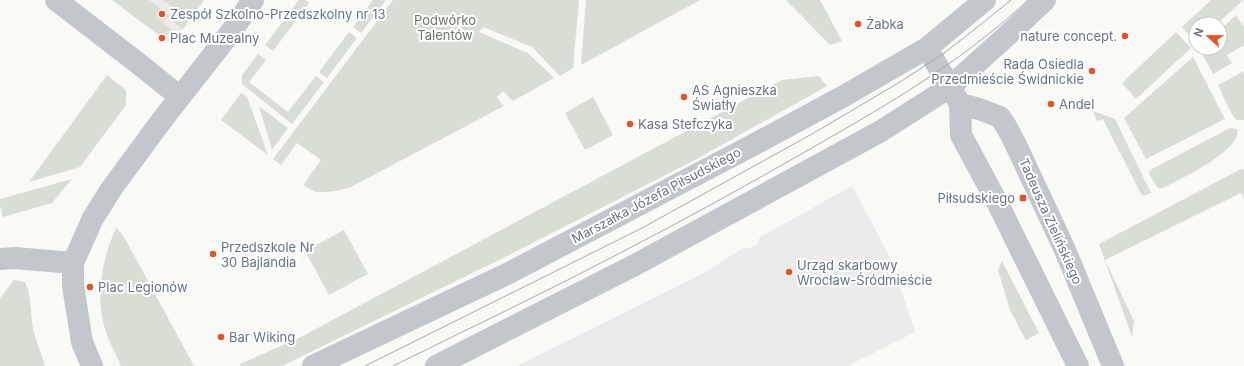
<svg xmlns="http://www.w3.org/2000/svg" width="1244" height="366" font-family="Inter,sans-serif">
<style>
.built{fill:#eaebea}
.green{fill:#d9ded5}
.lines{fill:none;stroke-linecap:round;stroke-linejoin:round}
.minor{stroke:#c2c7cb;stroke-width:22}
.tertiary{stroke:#c2c7cb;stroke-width:22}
.tram{stroke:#a3abb1;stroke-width:1}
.poi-dot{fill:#ea5025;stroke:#fff;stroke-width:1.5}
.labels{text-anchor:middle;stroke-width:4;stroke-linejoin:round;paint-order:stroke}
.poi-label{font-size:13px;fill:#637583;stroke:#fff;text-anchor:start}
.park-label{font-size:13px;fill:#677a62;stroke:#fff}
.street-label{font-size:13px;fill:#637583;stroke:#fff}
</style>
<rect width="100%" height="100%" fill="#f9f9f6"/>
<path class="built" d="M 112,0 L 204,0 L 171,44 Z
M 852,186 L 890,257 L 915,332 L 848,366 L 517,366 L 702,274 L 745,247 L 749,249 L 758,244 L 759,238 Z"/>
<path class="green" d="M 112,0 L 149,0 L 169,15 L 163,23 L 171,29 L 164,39 Z
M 163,0 L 204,0 L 183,29 L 172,21 L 179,12 Z
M 299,0 L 305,0 L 309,3 L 273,51 L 265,45 Z
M 373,0 L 386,0 L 361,33 L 353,27 Z
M 393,0 L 579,0 L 573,68 L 560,76 L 532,47 L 483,27 L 479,32 L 528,53 L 554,78 L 513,101 L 503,91 L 497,97 L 504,106 L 351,187 L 336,191 L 326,192 L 316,192 L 303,185 L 321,160 L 297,143 L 281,165 L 273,159 Z
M 586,0 L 700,0 L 581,65 Z
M 786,0 L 820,0 L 842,41 L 830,45 Z
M 1211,0 L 1243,0 L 1217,24 L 1196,24 L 1196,43 L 1182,27 Z
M 1236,15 L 1244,27 L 1244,45 L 1227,55 L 1232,63 L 1213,74 L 1200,49 L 1201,48 L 1220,48 L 1220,30 Z
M 349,32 L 357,38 L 327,78 L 319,72 Z
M 1176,32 L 1191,48 L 1136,99 L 1122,83 Z
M 258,54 L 266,60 L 249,82 L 288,112 L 316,76 L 324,82 L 292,124 L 242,84 L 242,75 Z
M 1193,57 L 1225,119 L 1146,159 L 1124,118 Z
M 1244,71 L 1244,120 C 1242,120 1239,121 1237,120 C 1231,117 1222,92 1218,85 Z
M 107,75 L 126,90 L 126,105 L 80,167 L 29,182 Z
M 819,76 L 827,86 L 693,161 L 503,258 L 282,366 L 241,366 L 240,364 L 299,338 L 782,80 Z
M 241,93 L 247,97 L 268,155 L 221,120 Z
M 593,97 L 613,135 L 585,150 L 565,113 Z
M 259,106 L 288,128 L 272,150 Z
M 1093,111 L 1115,119 L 1151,193 L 1142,196 L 1103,119 L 1097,121 Z
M 1230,128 L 1237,129 C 1244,150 1175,182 1161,189 L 1157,187 L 1149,174 L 1150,170 Z
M 1241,169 L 1244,170 L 1244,199 L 1241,193 L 1105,260 L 1134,321 L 1132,337 L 1099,244 Z
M 72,179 L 52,203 L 3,217 L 0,206 L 0,199 Z
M 116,228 L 123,235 L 194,366 L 121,366 C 116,354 109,342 105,329 C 95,296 102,259 116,228 Z
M 344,230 L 368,274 L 329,295 L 305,251 Z
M 1002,261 L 1039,333 L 1026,340 L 1010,310 L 998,270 Z
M 14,280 L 25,282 L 29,292 L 33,330 L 45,366 L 0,366 L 0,298 Z"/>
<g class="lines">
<path class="minor" d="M 56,0 L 139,64 L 180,97
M 0,259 L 15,258 L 73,263
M 92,366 L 82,342 L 73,286 L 73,263 L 93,218 L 112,188 L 162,120 L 231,32 L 253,0"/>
<path class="tertiary" d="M 927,48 L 960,104 L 961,135 L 997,202 L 1078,366
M 960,104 L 979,109 L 1000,117 L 1006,126 L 1016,145 L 1065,250 L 1113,366
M 313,366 L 509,273 L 753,145 L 844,96 L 927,48 L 985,0
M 436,366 L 633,266 L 881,131 L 950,87 L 1012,31 L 1045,0"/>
<path class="tram" d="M 365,366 L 642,228 L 812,134 L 900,82 L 943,54 L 985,21 L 1011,0
M 393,366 C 470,328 548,291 624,251 C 682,221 740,189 796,157 C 878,110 959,65 1028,0"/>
</g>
<g class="poi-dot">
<circle cx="162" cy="14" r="4"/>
<circle cx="858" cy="24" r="4"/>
<circle cx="1125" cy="36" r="4"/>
<circle cx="162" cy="38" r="4"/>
<circle cx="1092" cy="71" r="4"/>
<circle cx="684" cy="97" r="4"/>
<circle cx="1051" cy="104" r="4"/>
<circle cx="630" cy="124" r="4"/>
<rect x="1019" y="194" width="8" height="8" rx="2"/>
<circle cx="213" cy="254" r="4"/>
<circle cx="789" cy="272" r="4"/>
<circle cx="90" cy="287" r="4"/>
<circle cx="221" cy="337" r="4"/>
</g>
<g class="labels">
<g class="poi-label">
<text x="170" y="19">Zespół Szkolno-Przedszkolny nr 13</text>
<text x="866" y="29">Żabka</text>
<text x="1117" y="41" text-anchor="end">nature concept.</text>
<text x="170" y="43">Plac Muzealny</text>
<text x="1084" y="69" text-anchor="end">Rada Osiedla<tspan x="1084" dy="15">Przedmieście Świdnickie</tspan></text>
<text x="692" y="95">AS Agnieszka<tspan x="692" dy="15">Światły</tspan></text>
<text x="1059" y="109">Andel</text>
<text x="638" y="129">Kasa Stefczyka</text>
<text x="1015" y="203" text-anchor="end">Piłsudskiego</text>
<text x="221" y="252">Przedszkole Nr<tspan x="221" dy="15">30 Bajlandia</tspan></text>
<text x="797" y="270">Urząd skarbowy<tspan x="797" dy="15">Wrocław-Śródmieście</tspan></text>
<text x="98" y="292">Plac Legionów</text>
<text x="229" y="342">Bar Wiking</text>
</g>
<g class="park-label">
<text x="445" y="25">Podwórko<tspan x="445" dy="15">Talentów</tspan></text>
</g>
<g class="street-label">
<text transform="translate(656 195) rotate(-28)" y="5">Marszałka Józefa Piłsudskiego</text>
<text transform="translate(1051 221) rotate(66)" y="5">Tadeusza Zielińskiego</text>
</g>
</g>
<g transform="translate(1208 36) rotate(292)"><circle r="19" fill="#ffffff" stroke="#c1c8cd"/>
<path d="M0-3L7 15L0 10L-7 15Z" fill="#ea5025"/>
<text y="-6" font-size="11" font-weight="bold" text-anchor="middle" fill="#637583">N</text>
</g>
</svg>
